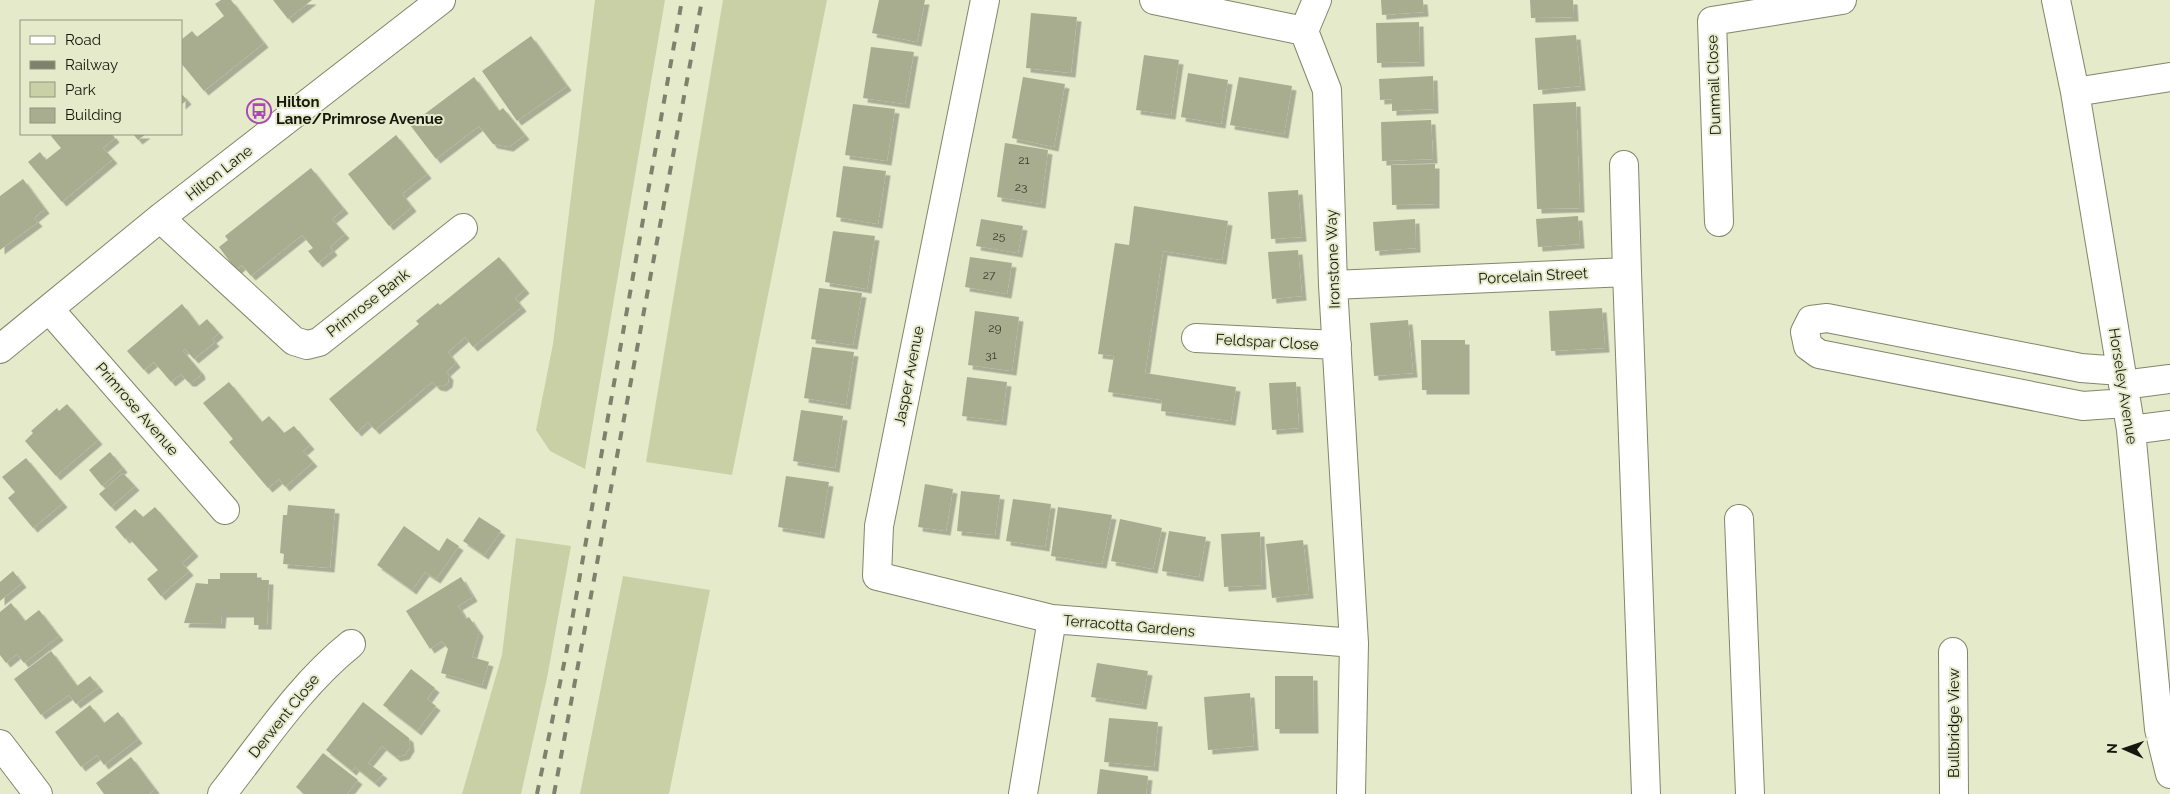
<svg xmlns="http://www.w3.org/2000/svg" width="2170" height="794" font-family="Raleway,sans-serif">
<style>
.green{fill:#cad0a6}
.building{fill:#a8ad90;filter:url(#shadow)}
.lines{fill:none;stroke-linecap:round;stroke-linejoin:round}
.minor-casing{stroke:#82866a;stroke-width:30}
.minor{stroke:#fff;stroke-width:28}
.rail{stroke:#7e816c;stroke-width:4;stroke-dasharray:9 9;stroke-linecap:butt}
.labels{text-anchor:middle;stroke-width:4;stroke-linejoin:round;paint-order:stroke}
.number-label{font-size:12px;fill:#3a3c2d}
.street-label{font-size:15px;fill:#16170c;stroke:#e5eacb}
.poi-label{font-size:15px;font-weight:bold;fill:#16170c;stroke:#e5eacb;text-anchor:start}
</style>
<defs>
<filter id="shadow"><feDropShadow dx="4.5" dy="4.5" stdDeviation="0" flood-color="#0004"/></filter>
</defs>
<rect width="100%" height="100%" fill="#e5eacb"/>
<path class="green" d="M 595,0 L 665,0 L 585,469 L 550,451 L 536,430 L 553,344 Z
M 723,0 L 827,0 L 732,475 L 646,462 Z
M 516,538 L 571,546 L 547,678 L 521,794 L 462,794 L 502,655 Z
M 623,576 L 710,590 L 669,794 L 580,794 Z"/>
<path class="building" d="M 221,0 L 231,0 L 264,43 L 204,91 L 181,63 L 181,40 L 192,31 L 197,37 L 224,16 L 215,4 Z
M 273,0 L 312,0 L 288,19 Z
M 879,0 L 925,0 L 917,42 L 872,33 Z
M 1381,0 L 1423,0 L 1424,12 L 1382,15 Z
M 1530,0 L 1573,0 L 1574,17 L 1531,18 Z
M 1031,13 L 1077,17 L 1071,73 L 1026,68 Z
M 1419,22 L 1420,62 L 1377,63 L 1376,23 Z
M 1576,35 L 1581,86 L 1538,90 L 1535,38 Z
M 531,36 L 567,86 L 517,121 L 482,71 Z
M 871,47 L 914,52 L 905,104 L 863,98 Z
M 1144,55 L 1179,60 L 1171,115 L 1136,110 Z
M 1188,73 L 1228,80 L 1221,124 L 1181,117 Z
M 1433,76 L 1434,109 L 1392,111 L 1392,99 L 1380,100 L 1379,79 Z
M 474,77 L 499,111 L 503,108 L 525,135 L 509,147 L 493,144 L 479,126 L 436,159 L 410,125 Z
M 1023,77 L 1065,84 L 1054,147 L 1012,138 Z
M 1239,77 L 1292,86 L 1284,134 L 1230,125 Z
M 181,93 L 187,100 L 181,105 Z
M 1576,102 L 1580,208 L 1537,209 L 1533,104 Z
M 853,104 L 895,109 L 887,161 L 845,155 Z
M 1431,120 L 1433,159 L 1382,161 L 1381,122 Z
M 53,134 L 112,134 L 115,138 L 103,148 L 113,159 L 62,202 L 28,162 L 40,152 L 46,160 L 61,148 L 51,136 Z
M 133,134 L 146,134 L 138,140 Z
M 396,135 L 427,174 L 402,194 L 412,207 L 389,226 L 348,174 Z
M 1005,143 L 1048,150 L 1041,204 L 997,197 Z
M 1435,164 L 1435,204 L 1392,205 L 1391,165 Z
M 843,166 L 886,171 L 878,224 L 836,217 Z
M 311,168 L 344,209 L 332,219 L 345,234 L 330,247 L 333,251 L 318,263 L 308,251 L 313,248 L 302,235 L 251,276 L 242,265 L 236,270 L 219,247 L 228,240 L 225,236 Z
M 23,179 L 45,209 L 34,218 L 38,222 L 0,250 L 0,196 Z
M 1298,190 L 1302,237 L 1271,239 L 1268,192 Z
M 1134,206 L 1228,221 L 1222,260 L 1163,251 L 1145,373 L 1236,387 L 1231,421 L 1161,411 L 1162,400 L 1108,392 L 1114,356 L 1098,354 L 1115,243 L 1129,245 Z
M 1578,216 L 1580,244 L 1538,247 L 1536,219 Z
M 981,219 L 1023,226 L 1018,253 L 976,246 Z
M 1415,219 L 1416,248 L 1375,251 L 1373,222 Z
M 833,231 L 875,236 L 867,289 L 825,282 Z
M 1298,250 L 1302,296 L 1272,299 L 1268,252 Z
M 499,257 L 525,289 L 515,298 L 522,307 L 473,347 L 465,337 L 448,352 L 456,363 L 446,372 L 449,376 L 448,383 L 442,387 L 436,386 L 432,382 L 375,430 L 368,422 L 357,432 L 329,399 L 419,324 L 416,321 L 438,303 L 440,305 Z
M 970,257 L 1012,263 L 1007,294 L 965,287 Z
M 819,288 L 862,293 L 853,345 L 811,339 Z
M 182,304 L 199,326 L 207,319 L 219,333 L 212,339 L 215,342 L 194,359 L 185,349 L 183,351 L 200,371 L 201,375 L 192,382 L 188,382 L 181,374 L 171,382 L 154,362 L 144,370 L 127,351 Z
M 1602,308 L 1605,348 L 1551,351 L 1549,311 Z
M 975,311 L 1019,317 L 1012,371 L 968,365 Z
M 1408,320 L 1413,373 L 1374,376 L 1370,323 Z
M 1421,340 L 1465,340 L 1465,390 L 1422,390 Z
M 812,347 L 854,352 L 846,405 L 804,398 Z
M 967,377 L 1007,382 L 1002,421 L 962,416 Z
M 229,382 L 262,422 L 269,416 L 284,433 L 294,426 L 310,445 L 303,451 L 313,462 L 285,487 L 279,479 L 268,488 L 229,442 L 233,439 L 203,403 Z
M 1296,382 L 1299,428 L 1272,430 L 1269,383 Z
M 67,404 L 98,440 L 56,476 L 25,441 L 33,433 L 31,431 L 57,408 L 59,411 Z
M 801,410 L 843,416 L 835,468 L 793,461 Z
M 110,452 L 123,468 L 102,486 L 89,470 Z
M 26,458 L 63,503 L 33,528 L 8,498 L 15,492 L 2,477 Z
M 123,473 L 135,486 L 111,507 L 99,494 Z
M 786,476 L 829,482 L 820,534 L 778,527 Z
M 925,484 L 953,489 L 946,531 L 918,527 Z
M 961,491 L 1000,495 L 995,535 L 957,531 Z
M 1013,499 L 1051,504 L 1045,547 L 1006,541 Z
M 288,505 L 335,509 L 330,568 L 283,564 L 284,554 L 280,553 L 283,515 L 287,515 Z
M 155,507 L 194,552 L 182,563 L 189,571 L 161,596 L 147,579 L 158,570 L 128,537 L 125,539 L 115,527 L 135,509 L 143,517 Z
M 1058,507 L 1112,515 L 1102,564 L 1051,556 Z
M 479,517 L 501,531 L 484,555 L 463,541 Z
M 1120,519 L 1162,528 L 1153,569 L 1111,561 Z
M 404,526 L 439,551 L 447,538 L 459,546 L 436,579 L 425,572 L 412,590 L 377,565 Z
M 1169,531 L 1206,537 L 1199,577 L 1162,571 Z
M 1260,532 L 1262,585 L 1224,587 L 1221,534 Z
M 1303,540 L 1309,594 L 1272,598 L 1266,544 Z
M 13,571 L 22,583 L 0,601 L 0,582 Z
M 220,573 L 257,573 L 257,580 L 269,580 L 267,625 L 254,625 L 254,613 L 222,613 L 221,624 L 184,623 L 196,583 L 208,584 L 208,579 L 220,579 Z
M 461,577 L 473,597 L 458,606 L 466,619 L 469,617 L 479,632 L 472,657 L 489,662 L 482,685 L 441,673 L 448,649 L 442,641 L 430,649 L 406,611 Z
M 11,603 L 25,621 L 39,610 L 59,636 L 24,663 L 17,654 L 6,663 L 0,655 L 0,612 Z
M 51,651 L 77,686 L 90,676 L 99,687 L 76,704 L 69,695 L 41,715 L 14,679 Z
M 1097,663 L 1148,671 L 1142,705 L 1091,697 Z
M 411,669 L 435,688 L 427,699 L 436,706 L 417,731 L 383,705 Z
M 1275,676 L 1313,676 L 1314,729 L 1275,729 Z
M 1250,693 L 1254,746 L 1208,750 L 1204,697 Z
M 363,702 L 409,738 L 410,747 L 405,755 L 396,757 L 382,746 L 368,763 L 383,774 L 375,783 L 355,767 L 352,771 L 326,750 Z
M 90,705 L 104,723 L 118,712 L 138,739 L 104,765 L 97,755 L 81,767 L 55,732 Z
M 1109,718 L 1158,722 L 1154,767 L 1104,762 Z
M 323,753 L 358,780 L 347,794 L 304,794 L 296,787 Z
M 131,757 L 155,789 L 149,794 L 104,794 L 96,783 Z
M 1100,769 L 1148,776 L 1146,794 L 1097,794 Z"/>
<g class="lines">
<defs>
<path id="minor" d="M 985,0 L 879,526 L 877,576 L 1052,619
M 1154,0 L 1304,31 L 1327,90 L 1333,285 L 1354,643 L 1351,794
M 2056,0 L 2075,92 L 2131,430 L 2159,729 L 2170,774
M 1304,31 L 1317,0
M 2075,92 L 2170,77
M 160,218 L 294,341 L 307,345 L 319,342 L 463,228
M 1719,222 L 1712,21 L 1842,0
M 1627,272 L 1646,794
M 1333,285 L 1627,272 L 1624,165
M 49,309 L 225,510
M 1196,338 L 1337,345
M 0,349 L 160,218 L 441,0
M 2121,371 L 2081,368 L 1827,318 L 1811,320 L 1805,332 L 1808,346 L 1819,354 L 2083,406 L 2126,403
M 2123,385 L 2170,379
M 2131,430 L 2170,425
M 1739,519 L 1750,794
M 1953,652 L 1954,794
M 0,744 L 38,794
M 222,794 C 263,742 300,685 351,644
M 1023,794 L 1052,619 L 1354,643"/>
</defs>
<use href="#minor" class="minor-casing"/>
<use href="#minor" class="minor"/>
<path class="rail" d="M 537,794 L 566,654 L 682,0
M 554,794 L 702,0"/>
</g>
<defs>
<symbol id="bus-ring" viewBox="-11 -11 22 22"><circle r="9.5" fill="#e5eacb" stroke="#a848b0" stroke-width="1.5"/><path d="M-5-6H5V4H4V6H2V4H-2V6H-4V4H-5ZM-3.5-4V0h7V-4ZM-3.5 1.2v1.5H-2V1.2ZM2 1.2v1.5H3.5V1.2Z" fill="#a848b0"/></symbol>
</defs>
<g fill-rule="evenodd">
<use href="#bus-ring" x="245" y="97" width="28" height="28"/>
</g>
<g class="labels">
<g class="number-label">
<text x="1024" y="164">21</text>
<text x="1021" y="191">23</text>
<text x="999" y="240">25</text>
<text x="989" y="279">27</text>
<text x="995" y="332">29</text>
<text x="991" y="359">31</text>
</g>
<g class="street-label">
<text transform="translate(1714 85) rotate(-92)" y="5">Dunmail Close</text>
<text transform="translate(219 173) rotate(-38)" y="5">Hilton Lane</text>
<text transform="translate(1333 259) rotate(-92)" y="5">Ironstone Way</text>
<text transform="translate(1533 276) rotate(-3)" y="5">Porcelain Street</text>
<text transform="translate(368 303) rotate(-38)" y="5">Primrose Bank</text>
<text transform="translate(1267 342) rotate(3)" y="5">Feldspar Close</text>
<text transform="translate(909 376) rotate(-79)" y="5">Jasper Avenue</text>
<text transform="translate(2123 386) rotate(81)" y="5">Horseley Avenue</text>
<text transform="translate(137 409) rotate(49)" y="5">Primrose Avenue</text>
<text transform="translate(1129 626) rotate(5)" y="5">Terracotta Gardens</text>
<text transform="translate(284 716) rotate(-51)" y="5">Derwent Close</text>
<text transform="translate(1954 723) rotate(-90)" y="5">Bullbridge View</text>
</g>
<g class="poi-label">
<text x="276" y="107">Hilton<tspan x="276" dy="17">Lane/Primrose Avenue</tspan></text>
</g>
</g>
<rect x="20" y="20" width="162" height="115" fill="#e5eacb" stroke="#92967f"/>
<rect x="30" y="36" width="25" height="8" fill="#ffffff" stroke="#92967f"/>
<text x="65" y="45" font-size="15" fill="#16170c">Road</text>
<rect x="30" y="61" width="25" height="8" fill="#7e816c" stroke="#92967f"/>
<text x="65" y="70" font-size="15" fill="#16170c">Railway</text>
<rect x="30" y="82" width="25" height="15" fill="#cad0a6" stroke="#92967f"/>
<text x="65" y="95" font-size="15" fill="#16170c">Park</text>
<rect x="30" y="108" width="25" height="15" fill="#a8ad90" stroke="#92967f"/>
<text x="65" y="120" font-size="15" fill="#16170c">Building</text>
<g transform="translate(2125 749) rotate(272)" stroke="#e5eacb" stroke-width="4" paint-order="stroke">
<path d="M0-4L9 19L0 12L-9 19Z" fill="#16170c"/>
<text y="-8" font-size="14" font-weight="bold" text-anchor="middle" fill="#16170c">N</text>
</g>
</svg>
